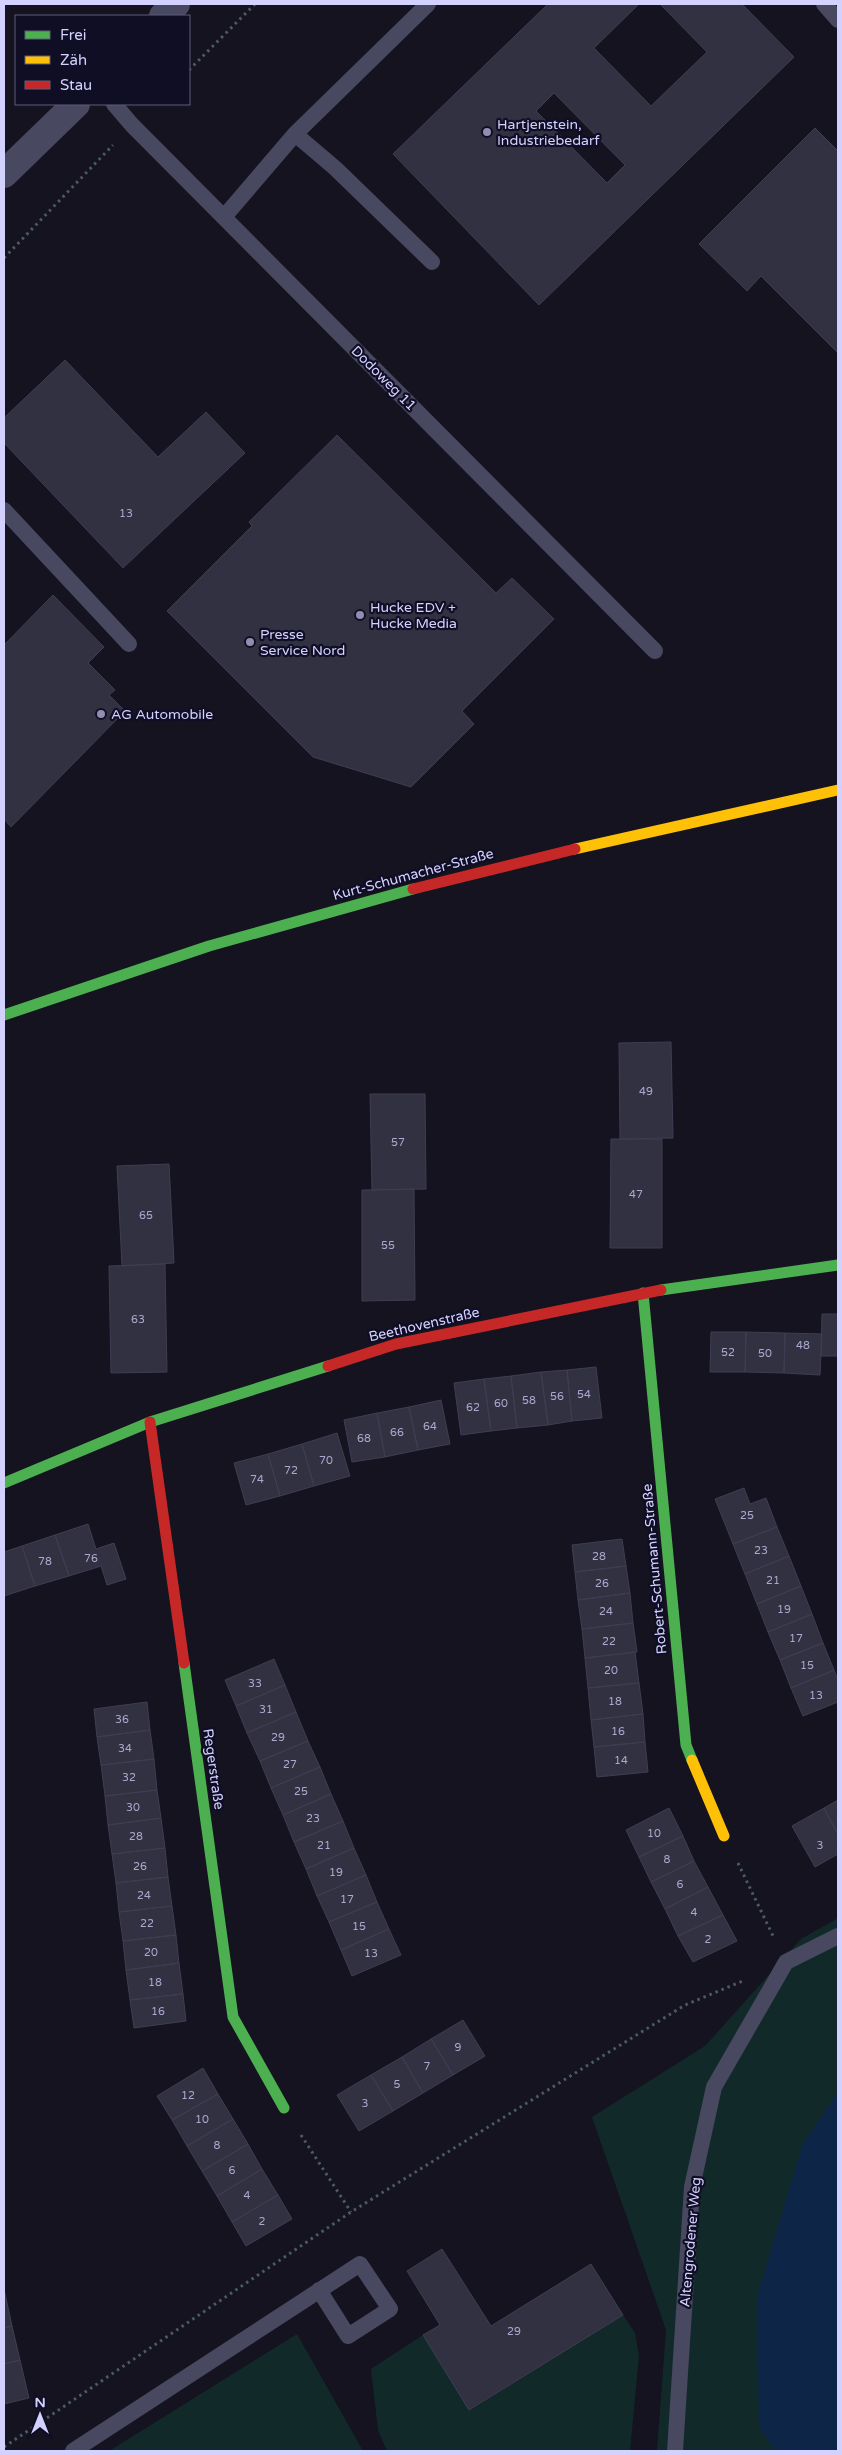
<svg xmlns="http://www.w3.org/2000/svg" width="842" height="2455" font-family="'Varela Round',sans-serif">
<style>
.green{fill:#112a29}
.water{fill:#0d2546}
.building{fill:#323141;stroke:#403d53;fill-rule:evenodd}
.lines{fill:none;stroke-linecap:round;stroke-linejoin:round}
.path{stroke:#4a5a66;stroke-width:3;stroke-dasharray:2.5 4;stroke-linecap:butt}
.lane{stroke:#484860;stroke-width:16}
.street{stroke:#484860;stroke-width:28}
.fast{stroke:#4caf50;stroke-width:11}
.slow{stroke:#ffc107;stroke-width:11}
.jam{stroke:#c62828;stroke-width:11}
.poi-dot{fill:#908eb1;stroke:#100e24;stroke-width:2}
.labels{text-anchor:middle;stroke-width:4.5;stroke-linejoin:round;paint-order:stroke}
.number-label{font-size:11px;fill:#aba9d0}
.poi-label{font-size:14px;fill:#d3d1ff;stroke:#100e24;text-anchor:start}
.street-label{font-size:14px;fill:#d3d1ff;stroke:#100e24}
</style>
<rect width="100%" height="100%" fill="#14131f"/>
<path class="green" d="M 838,1918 L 838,2451 L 657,2451 L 666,2330 L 592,2117 L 705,2046 L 801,1939 Z
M 623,2315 L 635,2333 L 639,2356 L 630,2451 L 387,2451 L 378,2430 L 371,2369 L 423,2335 L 470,2410 Z
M 297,2334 L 363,2451 L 109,2451 Z"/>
<path class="water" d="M 838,2092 L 838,2451 L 775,2451 L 759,2426 L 757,2297 L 803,2143 Z"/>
<path class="building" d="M 548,4 L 639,4 L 594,48 L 651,106 L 707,52 L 660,4 L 742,4 L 794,57 L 539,305 L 393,154 ZM 554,93 L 625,165 L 607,183 L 536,111 Z
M 815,128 L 838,151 L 838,353 L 761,276 L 747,291 L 699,244 Z
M 65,360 L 158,457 L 206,412 L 245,453 L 123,568 L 4,443 L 4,418 Z
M 337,435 L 496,593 L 512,578 L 554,619 L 462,711 L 474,724 L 411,787 L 313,757 L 167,611 L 252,526 L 249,522 Z
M 53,595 L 104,647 L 88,663 L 115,690 L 109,695 L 125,711 L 11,827 L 4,819 L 4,645 Z
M 671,1042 L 673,1138 L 620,1139 L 619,1043 Z
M 370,1094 L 425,1094 L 426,1189 L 372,1190 Z
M 611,1139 L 662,1139 L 662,1248 L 610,1248 Z
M 169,1164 L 174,1263 L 122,1266 L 117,1166 Z
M 414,1189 L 415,1300 L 362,1301 L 362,1190 Z
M 165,1264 L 167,1372 L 111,1373 L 109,1266 Z
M 822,1314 L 838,1314 L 838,1356 L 821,1356 Z
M 711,1332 L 746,1332 L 745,1372 L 710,1372 Z
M 746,1332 L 785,1333 L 784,1373 L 745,1372 Z
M 785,1333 L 822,1334 L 820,1375 L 784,1373 Z
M 596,1367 L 602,1418 L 572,1421 L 567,1370 Z
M 567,1370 L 572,1421 L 548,1425 L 541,1372 Z
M 541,1372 L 548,1425 L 517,1428 L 511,1376 Z
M 511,1376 L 517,1428 L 491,1431 L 484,1379 Z
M 484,1379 L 491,1431 L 461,1435 L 454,1383 Z
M 441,1400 L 450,1444 L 418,1450 L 409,1407 Z
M 409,1407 L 418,1450 L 385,1457 L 377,1413 Z
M 377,1413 L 385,1457 L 352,1462 L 344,1420 Z
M 337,1433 L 350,1476 L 314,1486 L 302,1444 Z
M 302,1444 L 314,1486 L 280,1496 L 268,1454 Z
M 268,1454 L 280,1496 L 246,1505 L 234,1463 Z
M 744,1488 L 750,1504 L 766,1498 L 777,1527 L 733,1544 L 715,1499 Z
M 88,1524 L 96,1549 L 114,1543 L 126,1579 L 107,1585 L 101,1566 L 69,1576 L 55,1535 Z
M 777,1527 L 789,1556 L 745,1574 L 733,1544 Z
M 55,1535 L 69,1576 L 35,1586 L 22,1546 Z
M 622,1539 L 626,1566 L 575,1572 L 572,1545 Z
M 22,1546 L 35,1586 L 4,1596 L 4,1552 Z
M 789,1556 L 801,1586 L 757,1604 L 745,1574 Z
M 626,1566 L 630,1593 L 578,1600 L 575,1572 Z
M 801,1586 L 812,1614 L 768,1632 L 757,1604 Z
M 630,1593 L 633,1623 L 582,1629 L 578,1600 Z
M 812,1614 L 823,1643 L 780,1660 L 768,1632 Z
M 633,1623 L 637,1652 L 585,1658 L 582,1629 Z
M 823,1643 L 834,1670 L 791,1688 L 780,1660 Z
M 635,1652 L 639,1683 L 588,1688 L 585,1658 Z
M 274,1659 L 285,1685 L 236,1706 L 225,1680 Z
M 834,1670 L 838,1680 L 838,1702 L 803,1716 L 791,1688 Z
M 639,1683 L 643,1714 L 591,1720 L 588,1688 Z
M 285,1685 L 296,1712 L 247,1733 L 236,1706 Z
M 147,1702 L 150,1730 L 97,1737 L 94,1709 Z
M 296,1712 L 308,1741 L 260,1761 L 247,1733 Z
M 643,1714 L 645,1742 L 594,1747 L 591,1720 Z
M 150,1730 L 154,1759 L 101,1765 L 97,1737 Z
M 308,1741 L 320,1767 L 271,1788 L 260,1761 Z
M 645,1742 L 648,1772 L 597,1777 L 594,1747 Z
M 154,1759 L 157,1790 L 105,1796 L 101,1765 Z
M 320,1767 L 331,1794 L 283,1815 L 271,1788 Z
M 157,1790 L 161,1818 L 108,1825 L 105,1796 Z
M 331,1794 L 343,1821 L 294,1842 L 283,1815 Z
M 838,1800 L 838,1834 L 824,1808 Z
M 669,1808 L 683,1836 L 639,1857 L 626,1830 Z
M 824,1808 L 838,1835 L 838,1854 L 815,1867 L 792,1826 Z
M 161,1818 L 165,1848 L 112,1854 L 108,1825 Z
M 343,1821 L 354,1848 L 306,1869 L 294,1842 Z
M 683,1836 L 694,1861 L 651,1882 L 639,1857 Z
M 165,1848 L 168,1877 L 116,1883 L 112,1854 Z
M 354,1848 L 366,1875 L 317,1896 L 306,1869 Z
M 694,1861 L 708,1887 L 665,1909 L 651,1882 Z
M 366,1875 L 377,1902 L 329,1922 L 317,1896 Z
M 168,1877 L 172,1906 L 119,1912 L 116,1883 Z
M 708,1887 L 723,1915 L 678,1936 L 665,1909 Z
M 377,1902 L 389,1929 L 341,1950 L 329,1922 Z
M 172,1906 L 176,1935 L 123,1941 L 119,1912 Z
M 723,1915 L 737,1941 L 693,1962 L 678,1936 Z
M 389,1929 L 401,1955 L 352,1976 L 341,1950 Z
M 176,1935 L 179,1963 L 126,1970 L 123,1941 Z
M 179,1963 L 183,1994 L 130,2000 L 126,1970 Z
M 183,1994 L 186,2021 L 134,2028 L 130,2000 Z
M 463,2020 L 485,2056 L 453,2075 L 431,2039 Z
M 431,2039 L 453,2075 L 423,2093 L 402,2057 Z
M 402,2057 L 423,2093 L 393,2111 L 371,2075 Z
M 203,2068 L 218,2094 L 172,2120 L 157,2096 Z
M 371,2075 L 393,2111 L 359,2131 L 337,2095 Z
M 218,2094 L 233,2119 L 187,2146 L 172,2120 Z
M 233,2119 L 248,2144 L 202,2171 L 187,2146 Z
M 248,2144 L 262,2169 L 217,2196 L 202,2171 Z
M 262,2169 L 278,2195 L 232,2222 L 217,2196 Z
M 278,2195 L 292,2219 L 246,2246 L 232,2222 Z
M 442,2249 L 491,2326 L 591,2264 L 623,2315 L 469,2410 L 423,2335 L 440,2325 L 407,2271 Z
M 4,2289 L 12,2326 L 4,2328 Z
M 12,2326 L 20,2360 L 4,2364 L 4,2328 Z
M 20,2360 L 29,2398 L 4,2404 L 4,2364 Z"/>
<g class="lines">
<path class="path" d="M 189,70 L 255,4
M 4,258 L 113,145
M 738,1863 L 774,1938
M 301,2135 L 351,2212
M 4,2447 L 351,2212 L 685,2005 L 745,1980"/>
<path class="lane" d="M 824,4 L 838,20
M 114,104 L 132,125 L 655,651
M 295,134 L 335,168 L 432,262
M 224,217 L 295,134 L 428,4
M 4,510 L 129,644
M 73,2451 L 360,2264 L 390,2309 L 348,2336 L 319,2290
M 675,2451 L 692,2187 L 714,2087 L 786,1962 L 838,1936"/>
<path class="street" d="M 163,16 L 176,4
M 4,174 L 76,104"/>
<path class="fast" d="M 4,1015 L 209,946 L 413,889
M 661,1290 L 838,1265
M 643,1293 L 686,1745 L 692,1760
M 4,1483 L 150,1422 L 328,1366
M 184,1663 L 233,2017 L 284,2108"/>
<path class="slow" d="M 575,849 L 838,790
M 692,1760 L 724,1836"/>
<path class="jam" d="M 413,889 L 575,849
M 328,1366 L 396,1344 L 661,1290
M 150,1422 L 184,1663"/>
</g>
<g class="poi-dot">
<circle cx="487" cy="132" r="5"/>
<circle cx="360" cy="615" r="5"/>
<circle cx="250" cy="642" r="5"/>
<circle cx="101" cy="714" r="5"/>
</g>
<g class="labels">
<g class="number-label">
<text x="126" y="517">13</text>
<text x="646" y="1095">49</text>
<text x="398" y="1146">57</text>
<text x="636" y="1198">47</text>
<text x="146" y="1219">65</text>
<text x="388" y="1249">55</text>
<text x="138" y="1323">63</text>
<text x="803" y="1349">48</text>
<text x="728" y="1356">52</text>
<text x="765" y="1357">50</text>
<text x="584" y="1398">54</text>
<text x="557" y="1400">56</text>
<text x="529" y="1404">58</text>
<text x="501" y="1407">60</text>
<text x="473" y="1411">62</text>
<text x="430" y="1430">64</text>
<text x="397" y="1436">66</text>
<text x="364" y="1442">68</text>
<text x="326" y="1464">70</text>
<text x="291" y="1474">72</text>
<text x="257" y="1483">74</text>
<text x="747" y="1519">25</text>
<text x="761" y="1554">23</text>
<text x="599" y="1560">28</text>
<text x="91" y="1562">76</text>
<text x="45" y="1565">78</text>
<text x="773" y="1584">21</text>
<text x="602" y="1587">26</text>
<text x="784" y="1613">19</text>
<text x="606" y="1615">24</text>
<text x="796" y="1642">17</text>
<text x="609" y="1645">22</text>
<text x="807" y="1669">15</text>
<text x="611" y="1674">20</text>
<text x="255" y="1687">33</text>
<text x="816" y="1699">13</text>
<text x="615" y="1705">18</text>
<text x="266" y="1713">31</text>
<text x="122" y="1723">36</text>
<text x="618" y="1735">16</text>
<text x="278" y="1741">29</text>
<text x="125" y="1752">34</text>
<text x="621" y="1764">14</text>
<text x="290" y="1768">27</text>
<text x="129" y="1781">32</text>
<text x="301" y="1795">25</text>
<text x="133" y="1811">30</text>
<text x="313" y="1822">23</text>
<text x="654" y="1837">10</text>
<text x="136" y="1840">28</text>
<text x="324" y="1849">21</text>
<text x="820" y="1849">3</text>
<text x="667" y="1863">8</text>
<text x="140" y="1870">26</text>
<text x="336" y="1876">19</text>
<text x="680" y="1888">6</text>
<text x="144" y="1899">24</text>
<text x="347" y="1903">17</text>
<text x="694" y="1916">4</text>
<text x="147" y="1927">22</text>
<text x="359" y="1930">15</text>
<text x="708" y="1943">2</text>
<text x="151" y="1956">20</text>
<text x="371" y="1957">13</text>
<text x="155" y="1986">18</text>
<text x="158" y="2015">16</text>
<text x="458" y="2051">9</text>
<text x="427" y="2070">7</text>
<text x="397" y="2088">5</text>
<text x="188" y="2099">12</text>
<text x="365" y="2107">3</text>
<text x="202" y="2123">10</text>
<text x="217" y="2149">8</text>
<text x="232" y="2174">6</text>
<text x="247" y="2199">4</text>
<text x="262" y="2225">2</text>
<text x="514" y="2335">29</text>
</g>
<g class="poi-label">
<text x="497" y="129">Hartjenstein,<tspan x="497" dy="16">Industriebedarf</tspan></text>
<text x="370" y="612">Hucke EDV +<tspan x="370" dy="16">Hucke Media</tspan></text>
<text x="260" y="639">Presse<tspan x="260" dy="16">Service Nord</tspan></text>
<text x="111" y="719">AG Automobile</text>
</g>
<g class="street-label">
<text transform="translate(384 378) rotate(45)" y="5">Dodoweg 11</text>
<text transform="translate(413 874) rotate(-15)" y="5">Kurt-Schumacher-Straße</text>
<text transform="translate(424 1324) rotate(-13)" y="5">Beethovenstraße</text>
<text transform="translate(654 1569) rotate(-95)" y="5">Robert-Schumann-Straße</text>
<text transform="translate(214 1769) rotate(82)" y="5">Regerstraße</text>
<text transform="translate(690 2242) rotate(-85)" y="5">Altengrodener Weg</text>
</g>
</g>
<rect width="842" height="2455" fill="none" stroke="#d3d1ff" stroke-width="10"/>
<rect x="15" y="15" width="175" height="90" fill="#100e24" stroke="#5e5c7c"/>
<rect x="25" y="31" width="25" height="8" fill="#4caf50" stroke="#5e5c7c"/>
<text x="60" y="40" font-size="15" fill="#d3d1ff">Frei</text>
<rect x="25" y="56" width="25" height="8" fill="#ffc107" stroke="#5e5c7c"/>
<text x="60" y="65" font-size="15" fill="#d3d1ff">Zäh</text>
<rect x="25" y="81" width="25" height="8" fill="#c62828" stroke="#5e5c7c"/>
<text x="60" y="90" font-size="15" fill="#d3d1ff">Stau</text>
<g transform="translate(40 2415)" stroke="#100e24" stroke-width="4" paint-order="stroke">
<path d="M0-4L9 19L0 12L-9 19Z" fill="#d3d1ff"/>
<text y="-8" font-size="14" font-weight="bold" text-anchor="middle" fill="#d3d1ff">N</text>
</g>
</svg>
